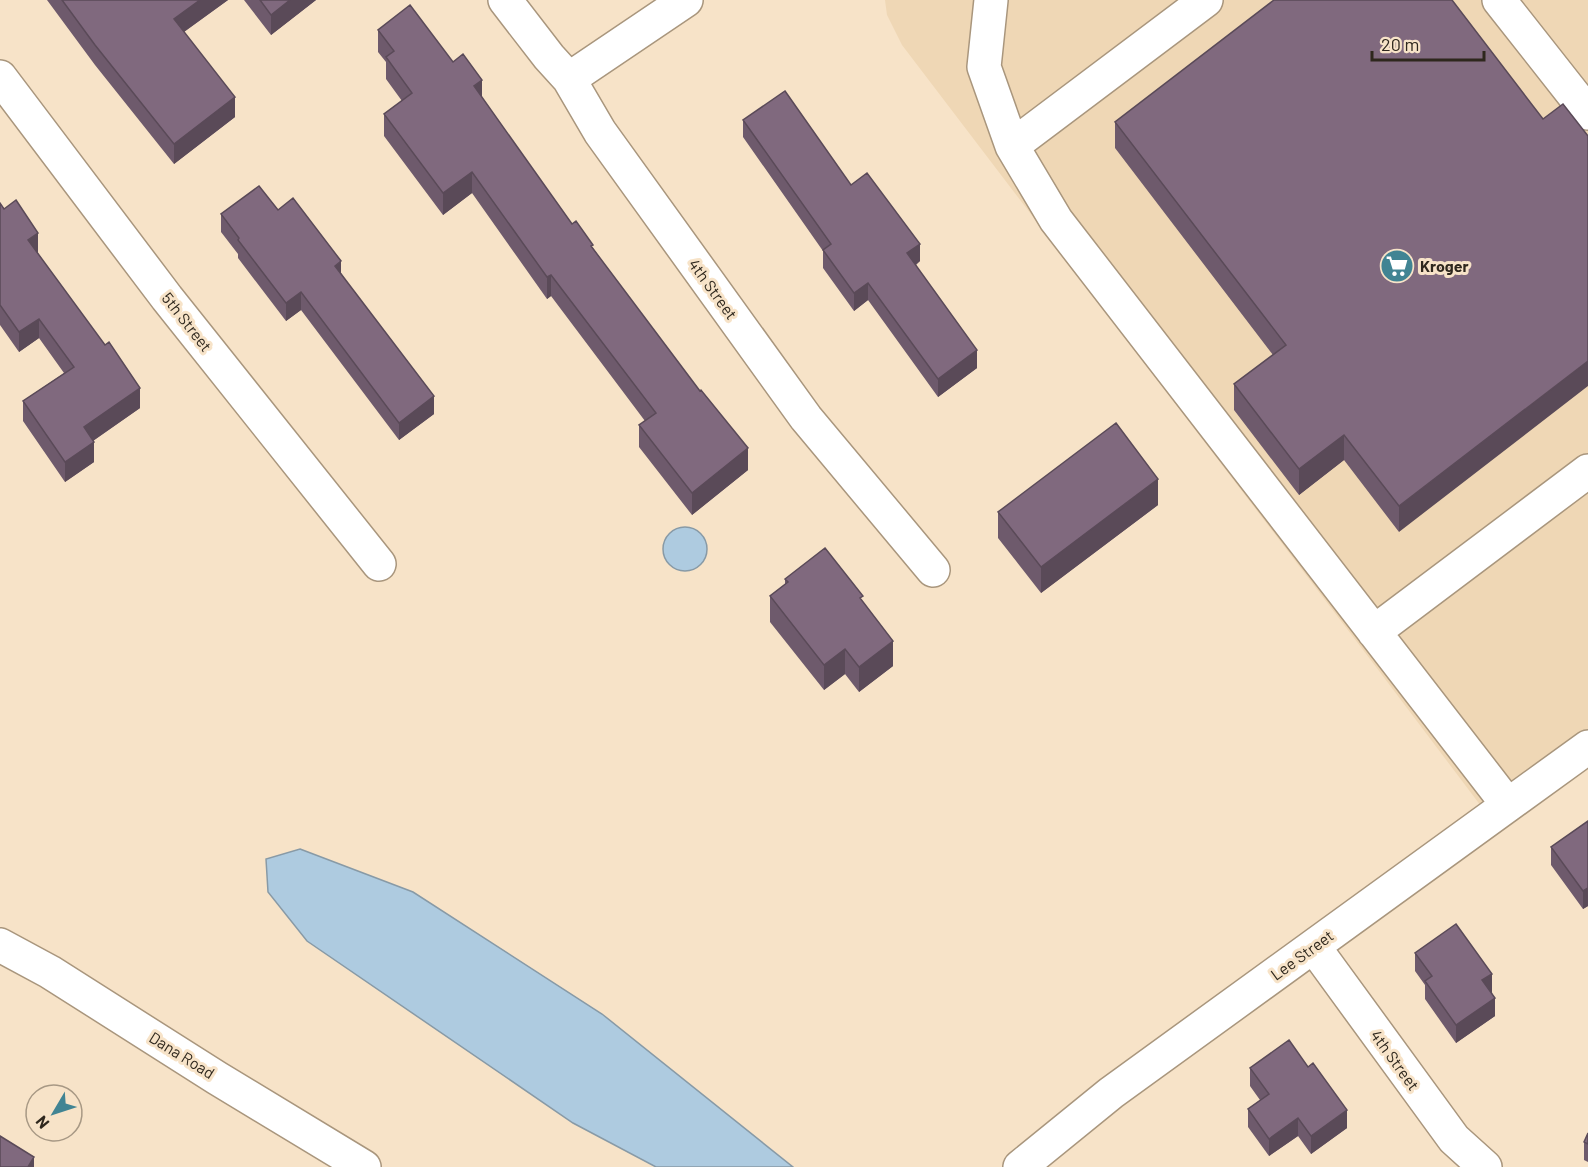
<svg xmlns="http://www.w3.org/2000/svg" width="1588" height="1167" font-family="Barlow,sans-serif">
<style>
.built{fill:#efd7b5}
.water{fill:#aecbe0;stroke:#889aa6;stroke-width:1.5}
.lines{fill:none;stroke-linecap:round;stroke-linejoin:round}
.minor-casing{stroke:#a9967d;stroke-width:36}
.minor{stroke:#fff;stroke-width:33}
.wall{fill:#6e5a6c}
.shaded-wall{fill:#5a4a58}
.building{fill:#80697e;stroke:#5a4a58;stroke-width:1.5}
.labels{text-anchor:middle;stroke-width:6;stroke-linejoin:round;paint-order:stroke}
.poi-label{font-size:16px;font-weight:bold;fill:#2e271d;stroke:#f7e3c8;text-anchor:start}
.street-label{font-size:16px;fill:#2e271d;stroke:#f7e3c8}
</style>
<rect width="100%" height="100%" fill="#f7e3c8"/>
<path class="built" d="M 885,0 L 1588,0 L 1588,746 L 1490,818 L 1373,663 L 902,45 L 887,15 Z"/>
<path class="water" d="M663 549a22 22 0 1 1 44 0a22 22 0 1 1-44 0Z
M 300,849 L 413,892 L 602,1014 L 793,1167 L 656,1167 L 573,1123 L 307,941 L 268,892 L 266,859 Z"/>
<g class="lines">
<defs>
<path id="minor" d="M 505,0 L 549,57 L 569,79 L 600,132 L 806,418 L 933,570
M 991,0 L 984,67 L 1012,146 L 1056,220 L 1508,805
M 1499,0 L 1588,113
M 0,77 L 167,298 L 379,564
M 569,79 L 686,0
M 1012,146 L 1206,0
M 1374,632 L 1588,471
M 0,945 L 50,972 L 217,1078 L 364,1167
M 1314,947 L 1454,1139 L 1485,1167
M 1020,1167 L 1111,1093 L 1588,747"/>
</defs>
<use href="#minor" class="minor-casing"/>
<use href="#minor" class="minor"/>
</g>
<path class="wall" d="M 47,0 L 228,0 L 184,32 L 235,117 L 174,164 L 95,65 Z
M 244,0 L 316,0 L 271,35 Z
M 1452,0 L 1399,532 L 1344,460 L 1299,495 L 1234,410 L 1234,384 L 1273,355 L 1115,148 L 1115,122 Z
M 378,30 L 453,62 L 482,98 L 572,224 L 593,248 L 748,470 L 692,515 L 639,447 L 639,425 L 645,421 L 551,296 L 547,299 L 472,193 L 443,215 L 384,136 L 384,114 L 402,101 L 386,79 L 386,62 L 378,52 Z
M 743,120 L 851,185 L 920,261 L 916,265 L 977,368 L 938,397 L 868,300 L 854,311 L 823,268 L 823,251 L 743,137 Z
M 0,203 L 38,253 L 140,408 L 93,441 L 94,462 L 65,482 L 23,421 L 23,401 L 64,373 L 39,338 L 19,352 L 0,325 Z
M 278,210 L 341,273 L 434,414 L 399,440 L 301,310 L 286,321 L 238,258 L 238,254 L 221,232 L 221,214 Z
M 1158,505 L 1041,593 L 998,538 L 998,512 Z
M 785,579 L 863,602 L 893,666 L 859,692 L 845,674 L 824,690 L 770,622 L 770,596 L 785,584 Z
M 1588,821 L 1588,906 L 1583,909 L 1551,865 L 1551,847 Z
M 1415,953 L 1492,992 L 1495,1016 L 1456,1043 L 1425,999 L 1425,985 L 1415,971 Z
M 1250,1068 L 1347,1128 L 1311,1154 L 1298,1136 L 1269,1156 L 1248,1127 L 1248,1109 L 1260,1100 L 1250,1086 Z
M 1588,1133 L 1588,1162 L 1584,1160 L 1584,1142 Z"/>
<path class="shaded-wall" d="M 200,0 L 228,0 L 174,39 L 174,19 Z
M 290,0 L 316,0 L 271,35 L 271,15 Z
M 482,80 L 482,101 L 474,86 Z
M 235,97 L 235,117 L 174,164 L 174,144 Z
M 472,172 L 472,193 L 443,215 L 443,193 Z
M 38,233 L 38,253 L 28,260 L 28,240 Z
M 920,244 L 920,261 L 907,271 L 907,253 Z
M 341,261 L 341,279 L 335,266 Z
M 551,275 L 551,296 L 547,299 L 547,277 Z
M 868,283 L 868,300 L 854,311 L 854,293 Z
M 301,292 L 301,310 L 286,321 L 286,303 Z
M 39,319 L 39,338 L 19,352 L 19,332 Z
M 977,350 L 977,368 L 938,397 L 938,379 Z
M 1588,361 L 1588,386 L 1399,532 L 1399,506 Z
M 140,388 L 140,408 L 84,447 L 84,427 Z
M 434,396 L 434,414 L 399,440 L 399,423 Z
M 1344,435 L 1344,460 L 1299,495 L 1299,469 Z
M 94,442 L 94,462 L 65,482 L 65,462 Z
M 748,448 L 748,470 L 692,515 L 692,493 Z
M 1158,479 L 1158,505 L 1041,593 L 1041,567 Z
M 893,641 L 893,666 L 859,692 L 859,667 Z
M 845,649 L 845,674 L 824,690 L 824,665 Z
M 1588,888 L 1588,906 L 1583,909 L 1583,891 Z
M 1492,974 L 1492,992 L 1482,998 L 1482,980 Z
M 1495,998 L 1495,1016 L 1456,1043 L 1456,1025 Z
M 1347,1110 L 1347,1128 L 1311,1154 L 1311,1136 Z
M 1298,1118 L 1298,1136 L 1269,1156 L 1269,1139 Z
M 34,1157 L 34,1167 L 28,1167 Z"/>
<path class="building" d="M 62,0 L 200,0 L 174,19 L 235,97 L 174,144 L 95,45 Z
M 260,0 L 290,0 L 271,15 Z
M 1274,0 L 1452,0 L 1543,119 L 1563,104 L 1588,136 L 1588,361 L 1399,506 L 1344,435 L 1299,469 L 1234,384 L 1286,345 L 1115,122 Z
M 410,5 L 453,62 L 463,54 L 482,80 L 474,86 L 572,224 L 576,221 L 593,245 L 591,246 L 700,391 L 701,390 L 748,448 L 692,493 L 639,425 L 656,413 L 551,275 L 547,277 L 472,172 L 443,193 L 384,114 L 412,93 L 386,57 L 394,51 L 378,30 Z
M 785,91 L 851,185 L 867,173 L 920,244 L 907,253 L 977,350 L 938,379 L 868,283 L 854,293 L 823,250 L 831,244 L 743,120 Z
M 259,186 L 278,210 L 293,198 L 341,261 L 335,266 L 434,396 L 399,423 L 301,292 L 286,303 L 238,240 L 239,238 L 221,214 Z
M 16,200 L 38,233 L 28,240 L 105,345 L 109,342 L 140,388 L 84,427 L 94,442 L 65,462 L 23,401 L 74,367 L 39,319 L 19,332 L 0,305 L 0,203 L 4,209 Z
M 1116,423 L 1158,479 L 1041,567 L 998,512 Z
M 825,548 L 863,596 L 860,598 L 893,641 L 859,667 L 845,649 L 824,665 L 770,596 L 788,582 L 785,579 Z
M 1588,821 L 1588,888 L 1583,891 L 1551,847 Z
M 1456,924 L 1492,974 L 1482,980 L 1495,998 L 1456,1025 L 1425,981 L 1432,976 L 1415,953 Z
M 1289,1040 L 1308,1067 L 1313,1063 L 1347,1110 L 1311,1136 L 1298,1118 L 1269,1139 L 1248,1109 L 1269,1094 L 1250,1068 Z
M 1588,1133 L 1588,1144 L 1584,1142 Z
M 0,1136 L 34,1157 L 28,1167 L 0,1167 Z"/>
<defs>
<symbol id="supermarket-disc" viewBox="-11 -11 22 22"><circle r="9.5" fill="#418493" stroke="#f7e3c8"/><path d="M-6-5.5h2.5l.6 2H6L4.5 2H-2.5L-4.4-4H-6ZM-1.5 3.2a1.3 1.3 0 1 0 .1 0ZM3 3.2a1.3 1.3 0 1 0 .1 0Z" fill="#fff"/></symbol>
</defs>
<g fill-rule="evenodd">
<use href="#supermarket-disc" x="1378" y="247" width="38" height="38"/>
</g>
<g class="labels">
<g class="poi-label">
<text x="1420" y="272">Kroger</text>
</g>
<g class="street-label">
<text transform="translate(713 289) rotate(54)" y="6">4th Street</text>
<text transform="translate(187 322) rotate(52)" y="6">5th Street</text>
<text transform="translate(1302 955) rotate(-36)" y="6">Lee Street</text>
<text transform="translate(182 1055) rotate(32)" y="6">Dana Road</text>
<text transform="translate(1395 1060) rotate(54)" y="6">4th Street</text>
</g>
</g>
<g transform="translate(54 1113) rotate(231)"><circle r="28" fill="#f7e3c8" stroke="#a79884" stroke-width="1.5"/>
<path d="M0-4.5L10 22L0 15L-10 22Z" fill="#418493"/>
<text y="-9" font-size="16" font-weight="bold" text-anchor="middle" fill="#2e271d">N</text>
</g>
<path d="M1372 51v9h112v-9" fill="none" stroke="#2e271d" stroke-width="3"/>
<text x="1381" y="51" font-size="18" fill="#2e271d" stroke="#f7e3c8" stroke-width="4.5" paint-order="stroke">20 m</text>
</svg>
